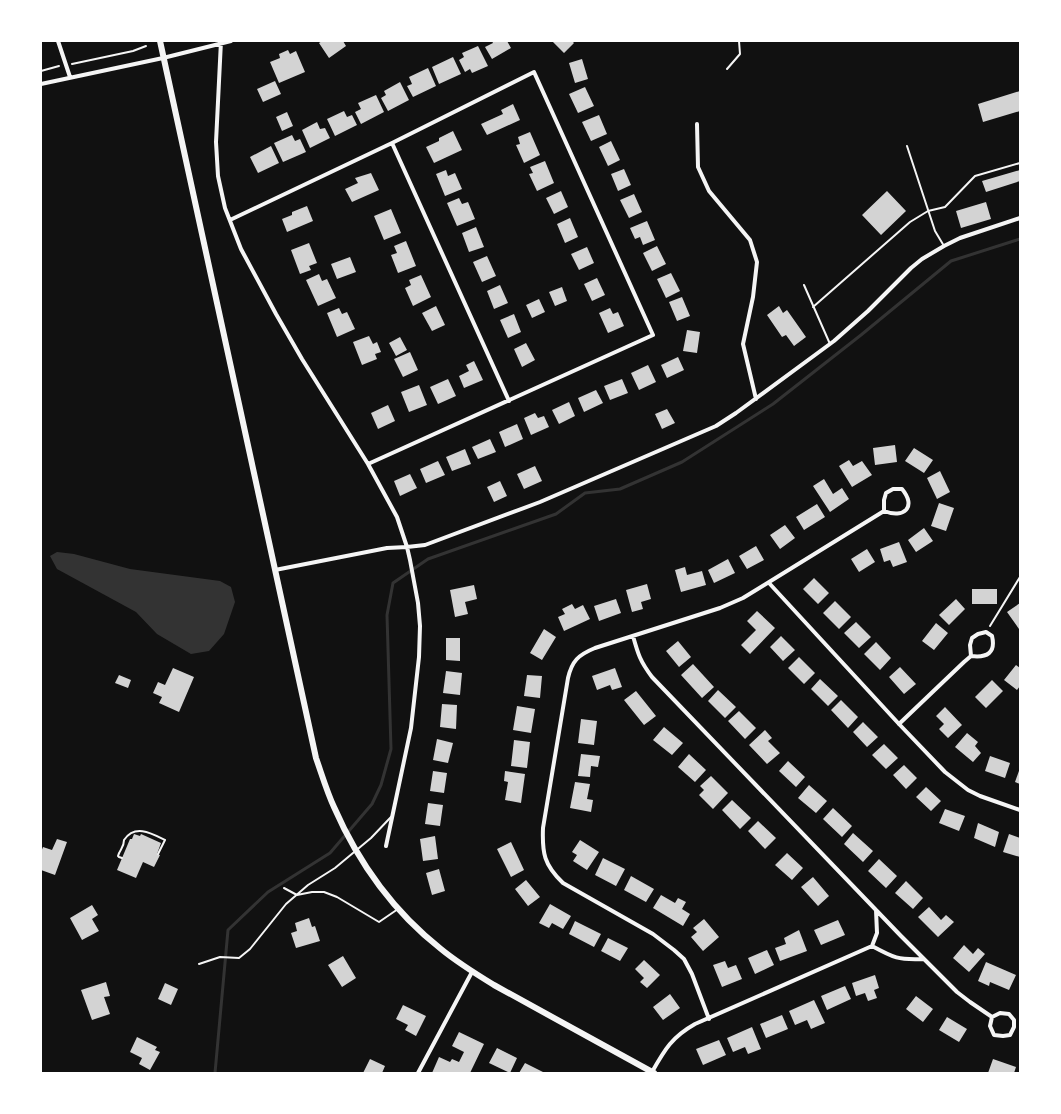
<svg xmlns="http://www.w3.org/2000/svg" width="1061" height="1114" font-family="'Roboto Condensed',sans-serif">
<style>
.water{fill:#333}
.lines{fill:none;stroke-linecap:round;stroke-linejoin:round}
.stream{stroke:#333;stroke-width:3}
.building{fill:#d3d3d3}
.path{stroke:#f5f5f5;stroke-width:2}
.service{stroke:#f5f5f5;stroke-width:2}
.minor{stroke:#f5f5f5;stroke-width:4}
.secondary{stroke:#f5f5f5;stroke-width:6}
</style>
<rect width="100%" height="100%" fill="#111"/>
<path class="water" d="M 57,552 L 74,554 L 130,569 L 220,581 L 231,587 L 235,602 L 224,634 L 209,651 L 191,654 L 157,634 L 136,612 L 57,569 L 50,556 Z"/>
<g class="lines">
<path class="stream" d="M 215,1073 L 228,930 L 268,892 L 330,853 L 372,804 L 381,785 L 391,749 L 387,615 L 393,583 L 428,559 L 556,514 L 585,493 L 620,489 L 682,462 L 773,404 L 861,335 L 951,261 L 1020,239"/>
</g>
<path class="building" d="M 322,41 L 343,41 L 346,46 L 329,58 L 319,43 Z
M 492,41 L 507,41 L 511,48 L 492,59 L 485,47 L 493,43 Z
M 552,41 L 572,41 L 574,43 L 564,53 Z
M 478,46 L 488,66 L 472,73 L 470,69 L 465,72 L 459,60 L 464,57 L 462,53 Z
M 288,50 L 290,54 L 296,51 L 305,72 L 279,83 L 270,62 L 280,58 L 279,54 Z
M 453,57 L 461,74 L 439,84 L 432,67 Z
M 582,59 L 588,79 L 575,83 L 569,63 Z
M 428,68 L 436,86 L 413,97 L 407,86 L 412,84 L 409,77 Z
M 275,81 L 281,94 L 263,102 L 257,89 Z
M 400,82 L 409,100 L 388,111 L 381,98 L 386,95 L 384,91 Z
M 585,87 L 594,106 L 578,113 L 569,94 Z
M 1020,91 L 1020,111 L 983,122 L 978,104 Z
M 376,95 L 384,112 L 361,124 L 355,112 L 361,109 L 358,103 Z
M 513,104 L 520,120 L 487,135 L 481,124 L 503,114 L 501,110 Z
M 344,111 L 347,117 L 352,115 L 357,125 L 335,136 L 327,119 Z
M 287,112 L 293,126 L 282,131 L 276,117 Z
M 599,115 L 607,134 L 591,141 L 582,122 Z
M 317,122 L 320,129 L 325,128 L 330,138 L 310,148 L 302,130 Z
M 453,131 L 462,150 L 434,163 L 426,147 L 439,141 L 439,138 Z
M 530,132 L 540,155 L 524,163 L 516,145 L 520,144 L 518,137 Z
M 292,135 L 295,141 L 300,139 L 306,152 L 283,162 L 274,143 Z
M 611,141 L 620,160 L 608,166 L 599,147 Z
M 271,146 L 279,163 L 258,173 L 250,157 Z
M 545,161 L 554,183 L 537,191 L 529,174 L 533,173 L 530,167 Z
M 624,169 L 631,185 L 618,191 L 611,174 Z
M 446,170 L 448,176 L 455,173 L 462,189 L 445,196 L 436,174 Z
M 1020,170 L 1020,181 L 986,192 L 982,181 Z
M 371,173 L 379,190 L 352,202 L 345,189 L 358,183 L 355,178 Z
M 561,191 L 568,207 L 554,214 L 546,198 Z
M 887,191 L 906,211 L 881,235 L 862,215 Z
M 634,194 L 642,212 L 629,218 L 620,200 Z
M 459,198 L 462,204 L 468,202 L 475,219 L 457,226 L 447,203 Z
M 986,202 L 991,219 L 961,228 L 956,211 Z
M 307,206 L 313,221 L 287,232 L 282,219 L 292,215 L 292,212 Z
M 391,209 L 401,233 L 384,240 L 374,216 Z
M 570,218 L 578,237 L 565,243 L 557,224 Z
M 647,221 L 655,240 L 643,245 L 640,237 L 635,239 L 630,228 Z
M 476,227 L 484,247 L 469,252 L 462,233 Z
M 406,241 L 416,266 L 398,273 L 391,255 L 397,253 L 394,246 Z
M 309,243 L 317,263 L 309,266 L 311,270 L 300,274 L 291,250 Z
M 657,246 L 666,264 L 652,271 L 643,253 Z
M 587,247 L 594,263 L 579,270 L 571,254 Z
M 487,256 L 496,276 L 482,282 L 473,262 Z
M 350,257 L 356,272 L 337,279 L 331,264 Z
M 671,273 L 680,291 L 666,298 L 657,279 Z
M 319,274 L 322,281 L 327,279 L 336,298 L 318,306 L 306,280 Z
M 421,275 L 431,297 L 413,306 L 405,288 L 411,285 L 409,280 Z
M 597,278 L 605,295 L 592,301 L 584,284 Z
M 500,285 L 508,303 L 494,309 L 487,291 Z
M 562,287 L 567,301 L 555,306 L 549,292 Z
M 682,297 L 690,316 L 677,321 L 669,302 Z
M 539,299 L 545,312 L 532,318 L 526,305 Z
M 436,306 L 445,325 L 432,331 L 422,313 Z
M 779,306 L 783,313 L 787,310 L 806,337 L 794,346 L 786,335 L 782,337 L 767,315 Z
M 339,308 L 342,314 L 347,312 L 355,329 L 337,337 L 327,313 Z
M 610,308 L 613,314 L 618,312 L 624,326 L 608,333 L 599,313 Z
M 514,314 L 521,332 L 508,338 L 500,320 Z
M 687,330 L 700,332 L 697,353 L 683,351 Z
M 369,336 L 373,344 L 377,342 L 381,352 L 375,354 L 377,359 L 362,365 L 353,342 Z
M 400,337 L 407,350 L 396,356 L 389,343 Z
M 526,343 L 535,360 L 522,367 L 514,349 Z
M 410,352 L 418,370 L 403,377 L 394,359 Z
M 678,357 L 684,370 L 667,378 L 661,365 Z
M 474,361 L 483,380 L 464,388 L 459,376 L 469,371 L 466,365 Z
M 648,365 L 656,382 L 639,390 L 631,373 Z
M 448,379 L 456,396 L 438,404 L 430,387 Z
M 622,379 L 628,393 L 610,400 L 604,386 Z
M 419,385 L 427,405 L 409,412 L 401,392 Z
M 596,390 L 603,403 L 584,412 L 578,398 Z
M 569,402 L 575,416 L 559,424 L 552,410 Z
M 388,405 L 395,421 L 378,429 L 371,413 Z
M 667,409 L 675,423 L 662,429 L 655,414 Z
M 535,413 L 538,418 L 544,416 L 549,427 L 531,435 L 524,418 Z
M 517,424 L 523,439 L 505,447 L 499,432 Z
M 490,439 L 496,452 L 478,459 L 472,447 Z
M 895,445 L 897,462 L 875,465 L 873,448 Z
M 914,448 L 933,460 L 924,473 L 905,461 Z
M 465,449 L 471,464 L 452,471 L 446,457 Z
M 849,460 L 853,466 L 862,461 L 872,475 L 852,487 L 839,466 Z
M 438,461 L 445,475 L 426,483 L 420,469 Z
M 535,466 L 542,481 L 524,489 L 517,474 Z
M 940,471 L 950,492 L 937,499 L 927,478 Z
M 410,474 L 417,488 L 400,496 L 394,481 Z
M 824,479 L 833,494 L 842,488 L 849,499 L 830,512 L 813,486 Z
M 500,481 L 507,496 L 494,502 L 487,487 Z
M 939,503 L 954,508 L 946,531 L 931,526 Z
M 817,504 L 825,517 L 804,530 L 796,517 Z
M 785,525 L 795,538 L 780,549 L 770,535 Z
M 924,528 L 933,541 L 916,552 L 908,540 Z
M 899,542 L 907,562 L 893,567 L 890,560 L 884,562 L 880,549 Z
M 756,546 L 764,560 L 747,569 L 739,556 Z
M 867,549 L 875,562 L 859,572 L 851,559 Z
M 728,559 L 735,573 L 714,583 L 708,570 Z
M 685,567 L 687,575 L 702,571 L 706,585 L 681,592 L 675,570 Z
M 814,578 L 829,593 L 818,604 L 803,589 Z
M 647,584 L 651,599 L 641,602 L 643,609 L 632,612 L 626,590 Z
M 474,585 L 477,599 L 465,602 L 468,614 L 455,617 L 450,590 Z
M 972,589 L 997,589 L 997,604 L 972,604 Z
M 616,599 L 621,613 L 599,621 L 594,606 Z
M 956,599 L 965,609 L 949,625 L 939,615 Z
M 835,601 L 851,617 L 839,629 L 823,613 Z
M 1020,603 L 1020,628 L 1019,629 L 1007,612 Z
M 572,604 L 575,609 L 583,605 L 590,619 L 564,631 L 558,617 L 565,614 L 562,609 Z
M 757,611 L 775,628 L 750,654 L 741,645 L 756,630 L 747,621 Z
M 856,622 L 871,637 L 859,648 L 844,633 Z
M 936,623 L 948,633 L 934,650 L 922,641 Z
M 544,629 L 556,637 L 542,660 L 530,653 Z
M 781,636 L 795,650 L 783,661 L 770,647 Z
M 446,638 L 460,638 L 460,661 L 446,660 Z
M 678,641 L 691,657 L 679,667 L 666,651 Z
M 876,642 L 891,658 L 880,670 L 864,654 Z
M 799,657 L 815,673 L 804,684 L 788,668 Z
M 693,664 L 714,687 L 702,698 L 681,675 Z
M 1016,665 L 1020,668 L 1020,686 L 1017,690 L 1004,680 Z
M 900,667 L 916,684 L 904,694 L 889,677 Z
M 173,668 L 194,677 L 179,712 L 159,703 L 162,697 L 153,693 L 158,682 L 165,685 Z
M 615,668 L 622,687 L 612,690 L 610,685 L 597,690 L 592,676 Z
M 446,671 L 462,673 L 460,695 L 443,693 Z
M 119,675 L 131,680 L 128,688 L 115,683 Z
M 527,675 L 542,676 L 540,698 L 524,696 Z
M 820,679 L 838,696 L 828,706 L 811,689 Z
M 992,680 L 1003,691 L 986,708 L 975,697 Z
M 718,690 L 736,707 L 725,718 L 708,701 Z
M 636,691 L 656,716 L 644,725 L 624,700 Z
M 841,700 L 858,717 L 848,728 L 831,710 Z
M 442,704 L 457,705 L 456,729 L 440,727 Z
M 517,706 L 535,709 L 531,733 L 513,730 Z
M 945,707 L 962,725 L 948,738 L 939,729 L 944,724 L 936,716 Z
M 739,711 L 756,728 L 745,739 L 728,721 Z
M 581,719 L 597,721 L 594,745 L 578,743 Z
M 863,722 L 878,737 L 867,747 L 853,732 Z
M 664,727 L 683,743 L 672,755 L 653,740 Z
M 765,730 L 772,738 L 768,741 L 780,753 L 767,764 L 749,745 Z
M 967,733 L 978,742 L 975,746 L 981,753 L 973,762 L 955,747 Z
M 437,739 L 453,743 L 448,763 L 433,760 Z
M 514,740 L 530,742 L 527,768 L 511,766 Z
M 884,744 L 898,758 L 886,769 L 872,755 Z
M 581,754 L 600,756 L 598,767 L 591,766 L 590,777 L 578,776 Z
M 689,754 L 706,770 L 695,782 L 678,767 Z
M 990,756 L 1010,763 L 1005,778 L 985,771 Z
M 788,761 L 805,777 L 796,787 L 779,771 Z
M 904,765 L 917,778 L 906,789 L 893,775 Z
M 1020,768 L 1020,784 L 1015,782 Z
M 433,771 L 447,773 L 444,793 L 430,791 Z
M 505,771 L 525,774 L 521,803 L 505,800 L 508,782 L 504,781 Z
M 711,776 L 728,793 L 713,809 L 699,795 L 704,790 L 700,786 Z
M 575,782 L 590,784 L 587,799 L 593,800 L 591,812 L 570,808 Z
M 809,785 L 827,801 L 816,813 L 798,798 Z
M 926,787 L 941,801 L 931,811 L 916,797 Z
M 732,800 L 751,818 L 740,829 L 722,810 Z
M 428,803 L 443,805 L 440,826 L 425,824 Z
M 833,808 L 852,826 L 842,837 L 823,819 Z
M 945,809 L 965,816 L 959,831 L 939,823 Z
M 758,821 L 776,838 L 765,849 L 748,831 Z
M 978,823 L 999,832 L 995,847 L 974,838 Z
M 853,833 L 873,851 L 863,862 L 844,844 Z
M 134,834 L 140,836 L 141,834 L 161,843 L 157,854 L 160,855 L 154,867 L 143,862 L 136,878 L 117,870 L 130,839 L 132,839 Z
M 1009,834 L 1020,838 L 1020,857 L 1003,852 Z
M 435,836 L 438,859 L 423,861 L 420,839 Z
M 57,839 L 67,842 L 55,875 L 41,870 L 41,852 L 43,847 L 52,850 Z
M 580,840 L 599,852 L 587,870 L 573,861 L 577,855 L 572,852 Z
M 511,842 L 524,870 L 511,877 L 497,849 Z
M 787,853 L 803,868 L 792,880 L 775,865 Z
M 603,858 L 625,869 L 616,886 L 595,875 Z
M 879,859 L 897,876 L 886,888 L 868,871 Z
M 439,869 L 445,891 L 432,895 L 426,873 Z
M 631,876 L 654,889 L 646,902 L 624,890 Z
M 813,877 L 829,896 L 818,906 L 801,887 Z
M 526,880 L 540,897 L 528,906 L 515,889 Z
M 906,881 L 923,898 L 913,909 L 895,893 Z
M 661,895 L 675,903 L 678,898 L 686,902 L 682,909 L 690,914 L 683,926 L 653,908 Z
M 550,904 L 571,916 L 563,929 L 552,923 L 549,928 L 539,923 Z
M 92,905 L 98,915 L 92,919 L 99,931 L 82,940 L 70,918 Z
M 929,907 L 941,920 L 946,915 L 954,922 L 938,937 L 918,917 Z
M 309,918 L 312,927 L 315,926 L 320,941 L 296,948 L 291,933 L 297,931 L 295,923 Z
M 704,919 L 719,937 L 703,951 L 691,937 L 697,932 L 693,928 Z
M 838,920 L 845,935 L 821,945 L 814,930 Z
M 575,921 L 601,934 L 594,947 L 569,934 Z
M 799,930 L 807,951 L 780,961 L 775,948 L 786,944 L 784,938 Z
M 608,938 L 628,948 L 620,961 L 601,951 Z
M 964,945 L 973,954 L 978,948 L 985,954 L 969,972 L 953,958 Z
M 767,950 L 774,965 L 755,974 L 748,958 Z
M 343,956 L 356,978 L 342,987 L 328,965 Z
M 644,960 L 660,975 L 647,988 L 640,982 L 644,978 L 635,969 Z
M 725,961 L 728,968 L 736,965 L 742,979 L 722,987 L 713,965 Z
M 986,962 L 1016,975 L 1009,990 L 990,982 L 989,986 L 978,981 Z
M 875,975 L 879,988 L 874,990 L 877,998 L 868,1001 L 865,993 L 856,996 L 852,983 Z
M 106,982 L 110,996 L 104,997 L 110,1014 L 92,1020 L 81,990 Z
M 165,983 L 178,989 L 171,1005 L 158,999 Z
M 845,986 L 851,999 L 827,1010 L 821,996 Z
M 670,994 L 680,1008 L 663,1020 L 653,1007 Z
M 916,996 L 933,1009 L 923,1022 L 906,1009 Z
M 814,1000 L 825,1023 L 811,1029 L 807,1020 L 795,1025 L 789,1011 Z
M 403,1005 L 426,1016 L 416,1036 L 405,1030 L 408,1025 L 396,1019 Z
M 782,1015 L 788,1029 L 766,1038 L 760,1024 Z
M 947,1017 L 967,1029 L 959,1042 L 939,1030 Z
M 752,1027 L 761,1049 L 748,1054 L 745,1047 L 733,1052 L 727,1038 Z
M 459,1032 L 484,1044 L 470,1073 L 432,1073 L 439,1057 L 450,1062 L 452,1059 L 459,1062 L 464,1052 L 452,1046 Z
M 137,1037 L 157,1047 L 155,1050 L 160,1052 L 150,1070 L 139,1064 L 142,1058 L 130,1052 Z
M 719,1040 L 726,1055 L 703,1065 L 696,1049 Z
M 497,1048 L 517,1058 L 510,1073 L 489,1063 Z
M 370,1059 L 385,1066 L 382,1073 L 363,1073 Z
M 993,1059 L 1016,1067 L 1014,1073 L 988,1073 Z
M 525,1063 L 545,1073 L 519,1073 Z"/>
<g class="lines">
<path class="path" d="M 72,64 L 133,51 L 146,46
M 727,69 L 740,54 L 739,41
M 41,71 L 59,66
M 990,626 L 1020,577
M 122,858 L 119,857 L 118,856 C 120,849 124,848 124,840 C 135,824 151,833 165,840 L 158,854"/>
<path class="service" d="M 907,146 L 935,231 L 944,246
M 804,285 L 830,344
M 813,307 L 910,222 L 928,211 L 945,207 L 975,176 L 1020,163
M 284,888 L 297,895 L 312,892 L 324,892 L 337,897 L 379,922 L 398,909
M 199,964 L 220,957 L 239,958 L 250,949 L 286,904 L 308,885 L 335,868 L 371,838 L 391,817"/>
<path class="minor" d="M 58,41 L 70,77
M 221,41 L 216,142 L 218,176 L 225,208 L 241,249 L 276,314 L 302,359 L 368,464 L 397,517 L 407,547 L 410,560 L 418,603 L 420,626 L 419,657 L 411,728 L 386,846
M 41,84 L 163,58 L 231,41
M 697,124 L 698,167 L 709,191 L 750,240 L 757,262 L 753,297 L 743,344 L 756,399
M 392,143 L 509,401
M 230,220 L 392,143 L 534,72 L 653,335 L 368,464
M 275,570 L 387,548 L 407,547 L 425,545 L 540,502 L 716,426 L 736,413 L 834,341 L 868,311 L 911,268 L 922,259 L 944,246 L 960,238 L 1020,218
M 769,583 L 899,724 L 945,772 L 968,790 L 980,796 L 1020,810
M 633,636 C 638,654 640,661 652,677 L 901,936 L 957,992 L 970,1002 L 992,1017 L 990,1026 L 994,1035 L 1003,1036 L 1010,1035 L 1014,1027 L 1014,1020 L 1009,1014 L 1000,1013 L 992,1017
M 899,724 L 964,662 L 971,656 C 987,658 996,653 992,636 L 986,632 L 978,634 L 972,638 L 970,645 L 971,656
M 872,946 C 894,958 898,960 923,959
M 709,1019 L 692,974 L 684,959 L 674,950 L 653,934 L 563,883 C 544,865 542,853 543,828 L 568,678 C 572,661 578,655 595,648 L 720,608 L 743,598 L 884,511 C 904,519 917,507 902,489 L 893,489 L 886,493 L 884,500 L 884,511
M 652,1072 C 665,1049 672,1037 695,1024 L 872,946 L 877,933 L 876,910
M 418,1073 L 472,972"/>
<path class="secondary" d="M 160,41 L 316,758 C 322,775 327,792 334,807 C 358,862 394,912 441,949 C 458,963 476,974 494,985 L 654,1073"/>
</g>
<rect width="1061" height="1114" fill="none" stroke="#ffffff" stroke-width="84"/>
</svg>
